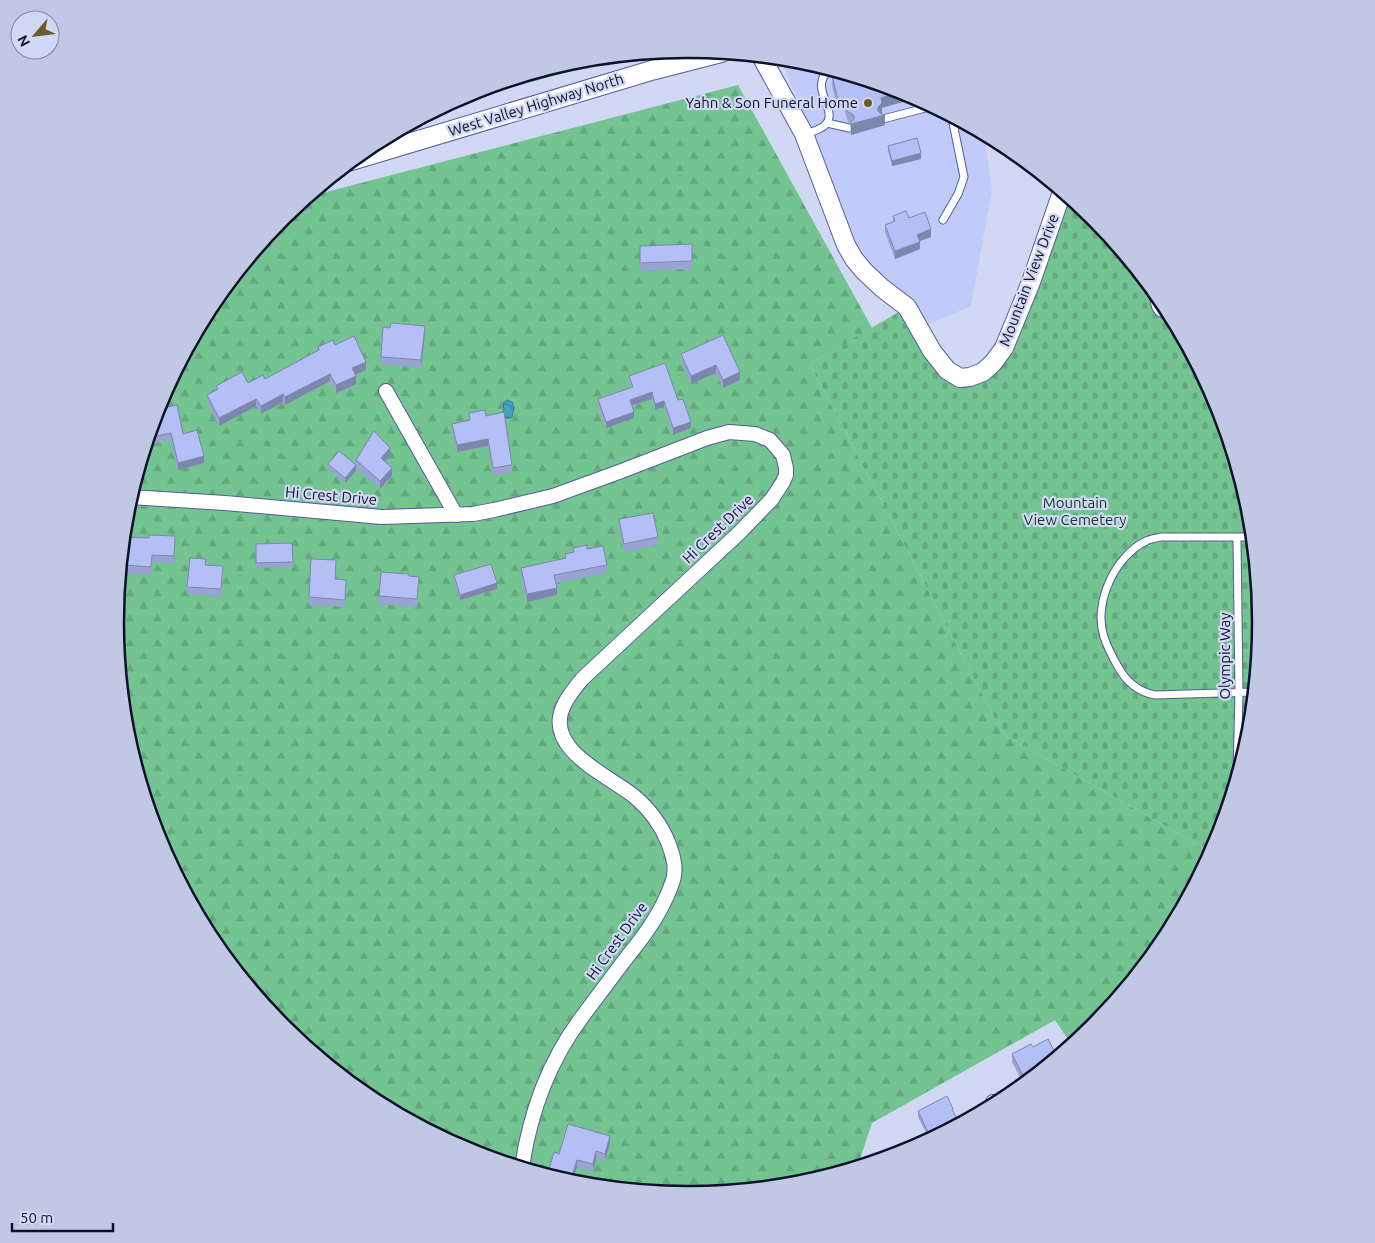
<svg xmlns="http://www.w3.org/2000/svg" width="1375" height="1243" font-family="Ubuntu,sans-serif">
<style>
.built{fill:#c1cbf9}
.forest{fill:url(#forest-firs)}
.wetland{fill:url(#wetland-marsh)}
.cemetery{fill:url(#cemetery-stones)}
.water{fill:url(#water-waves);stroke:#317990}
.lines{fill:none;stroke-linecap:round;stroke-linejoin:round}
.service-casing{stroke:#535d9a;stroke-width:9}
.minor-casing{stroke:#535d9a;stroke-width:16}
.tertiary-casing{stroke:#535d9a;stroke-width:20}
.secondary-casing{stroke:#535d9a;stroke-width:21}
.service{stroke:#fff;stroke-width:7}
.minor{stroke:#fff;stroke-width:14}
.tertiary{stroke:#fff;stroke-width:18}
.secondary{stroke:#fff;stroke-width:19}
.wall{fill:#9aa4d3}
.shaded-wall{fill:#7d86ac}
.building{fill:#b3bff5;stroke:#7d86ac}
.poi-dot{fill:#6a5d2a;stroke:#d1d8f4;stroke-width:2}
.labels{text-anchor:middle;stroke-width:4.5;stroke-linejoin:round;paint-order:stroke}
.poi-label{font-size:15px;fill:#0e1129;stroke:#d1d8f4;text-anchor:end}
.street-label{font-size:15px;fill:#0e1129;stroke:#d1d8f4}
.park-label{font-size:15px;fill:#123923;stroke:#d1d8f4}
.rim{fill:none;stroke:#0e1129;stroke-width:2.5}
</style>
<defs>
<pattern id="forest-firs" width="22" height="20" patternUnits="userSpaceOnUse" patternTransform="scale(1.25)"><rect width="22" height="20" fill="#73c491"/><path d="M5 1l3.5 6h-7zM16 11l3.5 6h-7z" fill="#62a77d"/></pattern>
<pattern id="wetland-marsh" width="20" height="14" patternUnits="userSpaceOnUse" patternTransform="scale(1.25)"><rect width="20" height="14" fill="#73c491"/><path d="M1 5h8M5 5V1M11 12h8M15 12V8" fill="none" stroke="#62a77d"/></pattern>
<pattern id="cemetery-stones" width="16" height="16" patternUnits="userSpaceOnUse" patternTransform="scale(1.25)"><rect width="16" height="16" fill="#73c491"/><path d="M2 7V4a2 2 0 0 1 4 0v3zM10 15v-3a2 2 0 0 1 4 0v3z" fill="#62a77d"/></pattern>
<pattern id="water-waves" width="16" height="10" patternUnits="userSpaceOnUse" patternTransform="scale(1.25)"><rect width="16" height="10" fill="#40a5bc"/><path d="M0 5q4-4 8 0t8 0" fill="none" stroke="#348599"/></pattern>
</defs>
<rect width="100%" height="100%" fill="#d1d8f4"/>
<path class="built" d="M 788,59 L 800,60 L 907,92 L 984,134 L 992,190 L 971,306 L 928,324 L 911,298 L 887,280 L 860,253 L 845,222 L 828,171 L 784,68 Z"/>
<path class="forest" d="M 738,85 L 872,328 L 810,364 L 1003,734 L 1211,852 L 1164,940 L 1092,1027 L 1071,1044 L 1055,1020 L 872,1123 L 858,1165 L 799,1183 L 687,1194 L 575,1183 L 468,1151 L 369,1098 L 282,1026 L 211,939 L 158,840 L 126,733 L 115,621 L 126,509 L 158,402 L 211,303 L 283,216 L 307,197 Z"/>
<path class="wetland" d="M 635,54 L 516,86 L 427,115 L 469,92 L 576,60 Z"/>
<path class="cemetery" d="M 1062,192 L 1093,217 L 1164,304 L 1217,403 L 1249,510 L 1260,622 L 1249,734 L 1217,841 L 1211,852 L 1003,734 L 810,364 L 907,307 L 960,378 L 993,363 Z"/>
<path class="water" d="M 507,400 L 512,402 L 514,408 L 512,417 L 510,418 L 504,418 L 502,413 L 504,409 L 503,403 Z"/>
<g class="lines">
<defs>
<path id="service" d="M 883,119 L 933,106
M 827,123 L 849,128
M 805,134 C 811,132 819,130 824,126 C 842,111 805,87 831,69
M 943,220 L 958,194 L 964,177 L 952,118 L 950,115
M 1154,291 C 1154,306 1154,314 1171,316
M 1252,537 L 1161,537 C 1156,538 1150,539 1146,541 C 1115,556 1093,603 1104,637 C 1107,646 1112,656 1117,665 C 1125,680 1138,692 1155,695 L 1253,692
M 1237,774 L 1239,693 L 1237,538"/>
<path id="minor" d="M 386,391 L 456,515
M 130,497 L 225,503 L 382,517 L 473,514 L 494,510 L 553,496 L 619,472 L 707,438 L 729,432 L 755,434 L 770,440 L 783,455 L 786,468 L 786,475 L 783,482 L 772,499 L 739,533 L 582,679 C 575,688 567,697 563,707 C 544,750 610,776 635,797 C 649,809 661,825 668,842 C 672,853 676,864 674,875 C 674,879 672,883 671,886 C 661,913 645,935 627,957 C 612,977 597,997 582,1017 C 549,1061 530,1113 522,1167
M 993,1102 L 994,1104"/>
<path id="tertiary" d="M 761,56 L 804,134 L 846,245 L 854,259 L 864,271 L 882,288 L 907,307 L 932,351 L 947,370 L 960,378 L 970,377 L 983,372 L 993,363 L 1004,348 L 1031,282 L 1062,192"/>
<path id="secondary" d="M 350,161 L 653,70 L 723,52"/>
</defs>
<use href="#service" class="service-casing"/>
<use href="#minor" class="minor-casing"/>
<use href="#tertiary" class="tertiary-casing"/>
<use href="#secondary" class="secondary-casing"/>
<use href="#service" class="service"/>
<use href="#minor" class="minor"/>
<use href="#tertiary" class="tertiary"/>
<use href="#secondary" class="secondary"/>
</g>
<path class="wall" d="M 832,75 L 882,108 L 882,114 L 885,125 L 851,135 L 850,123 L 848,122 L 844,108 L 838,110 L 832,86 Z
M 888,146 L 921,159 L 892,166 L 888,151 Z
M 893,216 L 909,218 L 931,237 L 920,241 L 920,249 L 895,259 L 885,232 L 885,225 L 893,222 Z
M 692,244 L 692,269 L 640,271 L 640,246 Z
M 390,328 L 425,334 L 421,368 L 381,364 L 381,357 Z
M 723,335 L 740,380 L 723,388 L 716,373 L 691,384 L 681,362 L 681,354 Z
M 335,345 L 366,370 L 355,375 L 356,384 L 336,393 L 330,381 L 285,405 L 283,402 L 261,414 L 256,406 L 219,426 L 207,403 L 207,395 L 216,390 L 216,386 L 248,383 L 265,379 L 318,351 L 318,347 Z
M 629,376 L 678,400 L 691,428 L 673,435 L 664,407 L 655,410 L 652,399 L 632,406 L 634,418 L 606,428 L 598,405 L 598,399 L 631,387 L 629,382 Z
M 158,404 L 162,408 L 183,434 L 204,463 L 178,470 L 171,440 L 145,445 Z
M 469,413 L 486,416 L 512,465 L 512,472 L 493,476 L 488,446 L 457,452 L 452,431 L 452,424 L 469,421 Z
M 390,456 L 385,462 L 392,475 L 380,489 L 356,468 L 356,471 L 345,483 L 328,469 L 328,464 L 356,465 L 356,460 Z
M 619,519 L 658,537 L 658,545 L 624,552 L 619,527 Z
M 125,537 L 149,538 L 175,544 L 174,564 L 152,562 L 151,575 L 124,573 Z
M 292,543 L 293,567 L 256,568 L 256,544 Z
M 573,548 L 587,549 L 607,565 L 607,573 L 556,583 L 557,595 L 527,602 L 521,576 L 521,568 L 565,559 L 565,554 L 573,552 Z
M 206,565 L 223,574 L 221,597 L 187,594 L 187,587 Z
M 336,567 L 335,579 L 346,588 L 345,607 L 309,605 L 309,597 Z
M 454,575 L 497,589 L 460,600 L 454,581 Z
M 409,577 L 419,585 L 417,607 L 379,604 L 379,596 Z
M 1033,1047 L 1057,1056 L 1023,1083 L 1012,1062 L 1012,1054 Z
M 918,1111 L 953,1112 L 959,1123 L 929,1139 L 918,1117 Z
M 610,1144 L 605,1161 L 596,1159 L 593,1172 L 577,1167 L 572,1182 L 548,1175 L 548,1173 L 559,1154 Z"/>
<path class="shaded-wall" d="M 904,91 L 917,98 L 882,108 L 882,114 L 885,115 L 885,125 L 851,135 L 851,124 L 878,107 L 881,98 Z
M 844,98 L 844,108 L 838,110 L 838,100 Z
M 921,153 L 921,159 L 892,166 L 892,161 Z
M 931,229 L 931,237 L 917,242 L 917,235 Z
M 920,242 L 920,249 L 895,259 L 895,251 Z
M 425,326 L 425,334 L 421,368 L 421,360 Z
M 366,362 L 366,370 L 352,376 L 352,368 Z
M 716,365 L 716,373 L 691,384 L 691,376 Z
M 740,372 L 740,380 L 723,388 L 723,380 Z
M 330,374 L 330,381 L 285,405 L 285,397 Z
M 356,376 L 356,384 L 336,393 L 336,385 Z
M 652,392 L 652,399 L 630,406 L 630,400 Z
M 283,394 L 283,402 L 261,414 L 261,406 Z
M 256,399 L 256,406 L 219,426 L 219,418 Z
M 664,401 L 664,407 L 655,410 L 655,404 Z
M 634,412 L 634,418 L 606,428 L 606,422 Z
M 691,422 L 691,428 L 673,435 L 673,428 Z
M 488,439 L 488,446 L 457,452 L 457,445 Z
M 390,448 L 390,456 L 381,466 L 381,458 Z
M 204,456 L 204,463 L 178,470 L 178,463 Z
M 356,465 L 356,471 L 345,483 L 345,478 Z
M 392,468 L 392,475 L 380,489 L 380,481 Z
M 497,583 L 497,589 L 460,600 L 460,595 Z
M 557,588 L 557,595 L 527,602 L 527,594 Z
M 1055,1057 L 1042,1068 L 1042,1064 Z
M 610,1136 L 610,1144 L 605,1161 L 605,1154 Z
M 596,1151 L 596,1159 L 593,1172 L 593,1164 Z
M 577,1160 L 577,1167 L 572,1182 L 571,1182 L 571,1179 Z"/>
<path class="building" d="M 842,73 L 904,91 L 881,98 L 882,103 L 878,107 L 878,111 L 880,113 L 885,115 L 851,124 L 850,123 L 854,119 L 854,116 L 852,114 L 848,112 L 844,98 L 838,100 L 832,75 Z
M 917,138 L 921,153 L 892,161 L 888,146 Z
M 906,211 L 909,218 L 925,212 L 931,229 L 917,235 L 920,242 L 895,251 L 885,225 L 895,221 L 893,216 Z
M 692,244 L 692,261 L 640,263 L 640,246 Z
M 391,323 L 425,326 L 421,360 L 381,357 L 383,327 L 390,328 Z
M 723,335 L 740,372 L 723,380 L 716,365 L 691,376 L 681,354 Z
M 354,336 L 366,362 L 352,368 L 356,376 L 336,385 L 330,374 L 285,397 L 283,394 L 261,406 L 256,399 L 219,418 L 207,395 L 218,389 L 216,386 L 242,372 L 248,383 L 263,375 L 265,379 L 319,350 L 318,347 L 333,340 L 335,345 Z
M 665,363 L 678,400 L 683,399 L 691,422 L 673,428 L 664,401 L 655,404 L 652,392 L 630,400 L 634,412 L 606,422 L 598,399 L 633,387 L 629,376 Z
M 158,404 L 161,404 L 162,408 L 177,405 L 183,434 L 197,430 L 204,456 L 178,463 L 171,433 L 147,438 Z
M 485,410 L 486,416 L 504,412 L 512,465 L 493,468 L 488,439 L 457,445 L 452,424 L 470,420 L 469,413 Z
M 374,431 L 390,448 L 381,458 L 392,468 L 380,481 L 356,460 Z
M 339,451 L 356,465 L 345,478 L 328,464 Z
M 653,513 L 658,537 L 624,544 L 619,519 Z
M 149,535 L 175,536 L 174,556 L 152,555 L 151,567 L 124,565 L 125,537 L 149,538 Z
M 292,543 L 293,562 L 256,563 L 256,544 Z
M 587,545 L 587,549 L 603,546 L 607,565 L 554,575 L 557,588 L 527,594 L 521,568 L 566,558 L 565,554 L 574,552 L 573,548 Z
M 190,558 L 206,559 L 205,565 L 223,566 L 221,589 L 187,587 Z
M 311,559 L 336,560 L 335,579 L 346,580 L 345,600 L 309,597 Z
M 491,564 L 497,583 L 460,595 L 454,575 Z
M 381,572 L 409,574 L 409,576 L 419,577 L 417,599 L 379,596 Z
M 1048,1039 L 1057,1056 L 1042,1064 L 1043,1067 L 1026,1081 L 1012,1054 L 1031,1044 L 1033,1047 Z
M 947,1096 L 953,1109 L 952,1109 L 959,1123 L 931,1138 L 918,1111 Z
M 568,1124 L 610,1136 L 605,1154 L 596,1151 L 593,1164 L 577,1160 L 571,1179 L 548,1173 L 554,1152 L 559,1154 Z"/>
<circle class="poi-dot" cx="868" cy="103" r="5"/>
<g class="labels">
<g class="poi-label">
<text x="858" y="108">Yahn &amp; Son Funeral Home</text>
</g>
<g class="street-label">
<text transform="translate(536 105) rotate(-17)" y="5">West Valley Highway North</text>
<text transform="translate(1029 280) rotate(-69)" y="5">Mountain View Drive</text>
<text transform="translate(331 496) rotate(5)" y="5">Hi Crest Drive</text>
<text transform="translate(718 529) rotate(-44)" y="5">Hi Crest Drive</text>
<text transform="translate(1225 656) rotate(-90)" y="5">Olympic Way</text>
<text transform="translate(617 941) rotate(-54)" y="5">Hi Crest Drive</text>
</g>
<g class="park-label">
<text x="1075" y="508">Mountain<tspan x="1075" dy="17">View Cemetery</tspan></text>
</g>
</g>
<path d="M0 0H1375V1243H0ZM124 622a564 564 0 1 1 1128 0a564 564 0 1 1-1128 0Z" fill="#c1c8e4" fill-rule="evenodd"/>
<path class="rim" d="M124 622a564 564 0 1 1 1128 0a564 564 0 1 1-1128 0Z"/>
<g transform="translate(35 35) rotate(242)"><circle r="24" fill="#d1d8f4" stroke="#8388a3"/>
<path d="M0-4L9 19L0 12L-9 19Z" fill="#6a5d2a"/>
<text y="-8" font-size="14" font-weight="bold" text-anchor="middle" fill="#0e1129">N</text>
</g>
<path d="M12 1223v8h101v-8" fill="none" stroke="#0e1129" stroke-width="2.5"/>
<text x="20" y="1223" font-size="15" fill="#0e1129" stroke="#d1d8f4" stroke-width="4" paint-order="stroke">50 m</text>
</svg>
